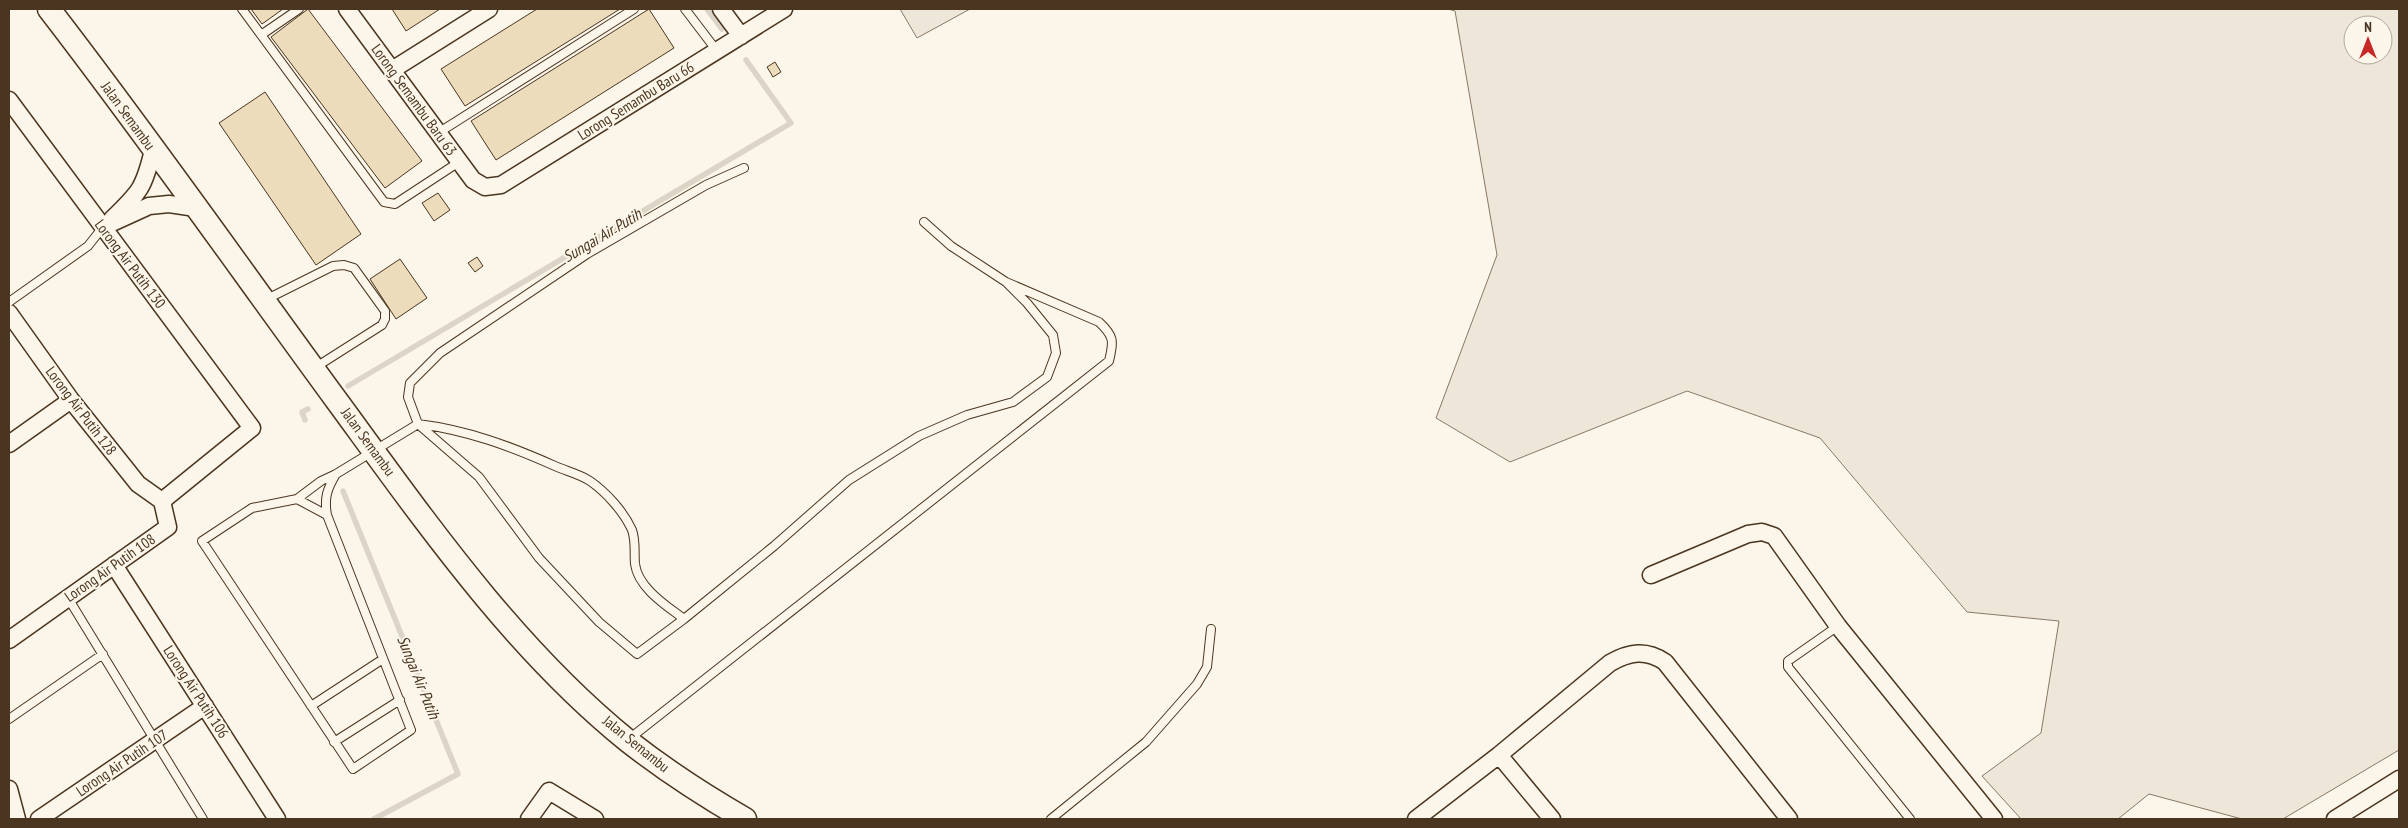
<svg xmlns="http://www.w3.org/2000/svg" width="2408" height="828" font-family="'PT Sans Narrow',sans-serif">
<style>
.green{fill:#ede6d9;stroke:#887966;fill-rule:evenodd}
.lines{fill:none;stroke-linecap:round;stroke-linejoin:round}
.stream{stroke:#dcd4c6;stroke-width:5.5}
.building{fill:#ecdcbc;stroke:#4a3520}
.lane-casing{stroke:#4a3520;stroke-width:10}
.street-casing{stroke:#4a3520;stroke-width:19}
.secondary-casing{stroke:#4a3520;stroke-width:25}
.lane{stroke:#fbf6e9;stroke-width:8}
.street{stroke:#fbf6e9;stroke-width:16}
.secondary{stroke:#fbf6e9;stroke-width:22}
.labels{text-anchor:middle;stroke-width:4;stroke-linejoin:round;paint-order:stroke}
.street-label{font-size:15px;fill:#4a3520;stroke:#fbf6e9}
.water-label{font-size:16px;font-style:italic;fill:#4a3520;stroke:#fbf6e9}
</style>
<rect width="100%" height="100%" fill="#fbf6e9"/>
<path class="green" d="M 900,9 L 970,9 L 917,38 Z
M 1448,9 L 2399,9 L 2399,750 L 2283,819 L 2242,819 L 2149,794 L 2118,819 L 2021,819 L 1982,776 L 2041,733 L 2059,621 L 1967,612 L 1820,438 L 1687,391 L 1510,462 L 1436,418 L 1497,255 L 1455,11 ZM 2353,25 L 2383,25 L 2383,55 L 2353,55 Z"/>
<g class="lines">
<path class="stream" d="M 707,9 L 722,29
M 348,386 L 791,123 L 746,60
M 305,420 L 302,412 L 308,409
M 343,491 L 458,774 L 374,819"/>
</g>
<path class="building" d="M 251,9 L 283,9 L 262,24 Z
M 308,9 L 422,161 L 385,188 L 271,37 Z
M 392,9 L 440,9 L 406,31 Z
M 537,9 L 620,9 L 465,106 L 441,69 Z
M 649,9 L 674,48 L 496,160 L 471,121 Z
M 775,62 L 781,72 L 773,77 L 767,67 Z
M 265,92 L 361,234 L 316,265 L 219,123 Z
M 438,193 L 450,210 L 434,221 L 422,203 Z
M 477,257 L 483,266 L 475,272 L 468,263 Z
M 400,259 L 427,298 L 396,319 L 370,279 Z"/>
<g class="lines">
<defs>
<path id="lane" d="M 242,9 L 384,202 L 395,204 L 459,162
M 685,9 L 717,51
M 261,35 L 299,9
M 438,133 L 634,9
M 744,168 L 706,185 L 587,254 L 440,353 L 410,383 L 408,397 L 418,424 L 479,477 L 539,558 L 599,622 L 637,654 L 684,619 L 774,546 L 849,480 L 919,436 L 967,415 L 1013,402 L 1047,377 L 1056,353 L 1053,335 L 1027,303 L 1006,282
M 265,300 L 333,266 L 344,265 L 354,268 L 385,311 L 385,319 L 382,325 L 316,367
M 9,302 L 88,246 L 103,227
M 336,474 C 327,489 324,498 327,515 L 411,730 L 353,769 L 202,541 L 252,508 L 297,499 L 321,481 L 336,474 L 418,424 C 467,430 510,446 555,466 C 566,471 580,474 590,481 C 606,492 624,512 632,530 C 636,541 634,552 635,564 C 638,588 667,606 684,619
M 297,499 L 327,515
M 68,598 L 203,819
M 1838,626 L 1788,661 L 1788,667 L 1910,819
M 311,706 L 383,659
M 9,719 L 103,654
M 629,739 L 1109,361 C 1114,341 1114,336 1099,322 L 1006,282 L 951,246 L 924,222
M 334,742 L 400,700
M 1051,819 L 1146,742 L 1197,684 L 1207,667 L 1211,629"/>
<path id="street" d="M 347,9 L 473,180 L 485,187 L 501,185 L 784,9
M 721,9 L 741,36
M 392,70 L 489,9
M 9,100 L 252,428 L 162,501 L 168,527 L 9,640
M 112,219 C 140,192 144,188 153,150
M 103,227 L 149,206 L 169,204 L 196,208
M 9,313 L 71,400 L 138,484 L 162,501
M 9,444 L 71,400
M 114,565 L 277,819
M 1651,575 L 1748,534 L 1762,532 L 1774,536 L 1838,626 L 1994,819
M 1499,755 L 1552,819
M 9,789 L 17,819
M 39,819 L 205,706
M 529,819 L 549,791 L 595,819
M 1416,819 L 1499,755 L 1610,663 C 1629,652 1646,649 1665,662 L 1789,819
M 2335,819 L 2399,779"/>
<path id="secondary" d="M 49,9 C 148,137 241,270 337,401 C 425,521 512,647 628,741 C 665,770 705,796 745,819"/>
</defs>
<use href="#lane" class="lane-casing"/>
<use href="#street" class="street-casing"/>
<use href="#secondary" class="secondary-casing"/>
<use href="#lane" class="lane"/>
<use href="#street" class="street"/>
<use href="#secondary" class="secondary"/>
</g>
<g class="labels">
<g class="street-label">
<text transform="translate(414 100) rotate(54)" y="5">Lorong Semambu Baru 63</text>
<text transform="translate(636 101) rotate(-32)" y="5">Lorong Semambu Baru 66</text>
<text transform="translate(128 116) rotate(54)" y="5">Jalan Semambu</text>
<text transform="translate(130 264) rotate(53)" y="5">Lorong Air Putih 130</text>
<text transform="translate(81 411) rotate(53)" y="5">Lorong Air Putih 128</text>
<text transform="translate(368 442) rotate(54)" y="5">Jalan Semambu</text>
<text transform="translate(110 568) rotate(-35)" y="5">Lorong Air Putih 108</text>
<text transform="translate(196 692) rotate(57)" y="5">Lorong Air Putih 106</text>
<text transform="translate(636 744) rotate(39)" y="5">Jalan Semambu</text>
<text transform="translate(122 763) rotate(-34)" y="5">Lorong Air Putih 107</text>
</g>
<g class="water-label">
<text transform="translate(602 235) rotate(-31)" y="6">Sungai Air Putih</text>
<text transform="translate(419 677) rotate(68)" y="6">Sungai Air Putih</text>
</g>
</g>
<rect width="2408" height="828" fill="none" stroke="#4a3520" stroke-width="20"/>
<g transform="translate(2368 40)"><circle r="24" fill="#fbf6e9" stroke="#b4a999"/>
<path d="M0-4L9 19L0 12L-9 19Z" fill="#c62828"/>
<text y="-8" font-size="14" font-weight="bold" text-anchor="middle" fill="#4a3520">N</text>
</g>
</svg>
